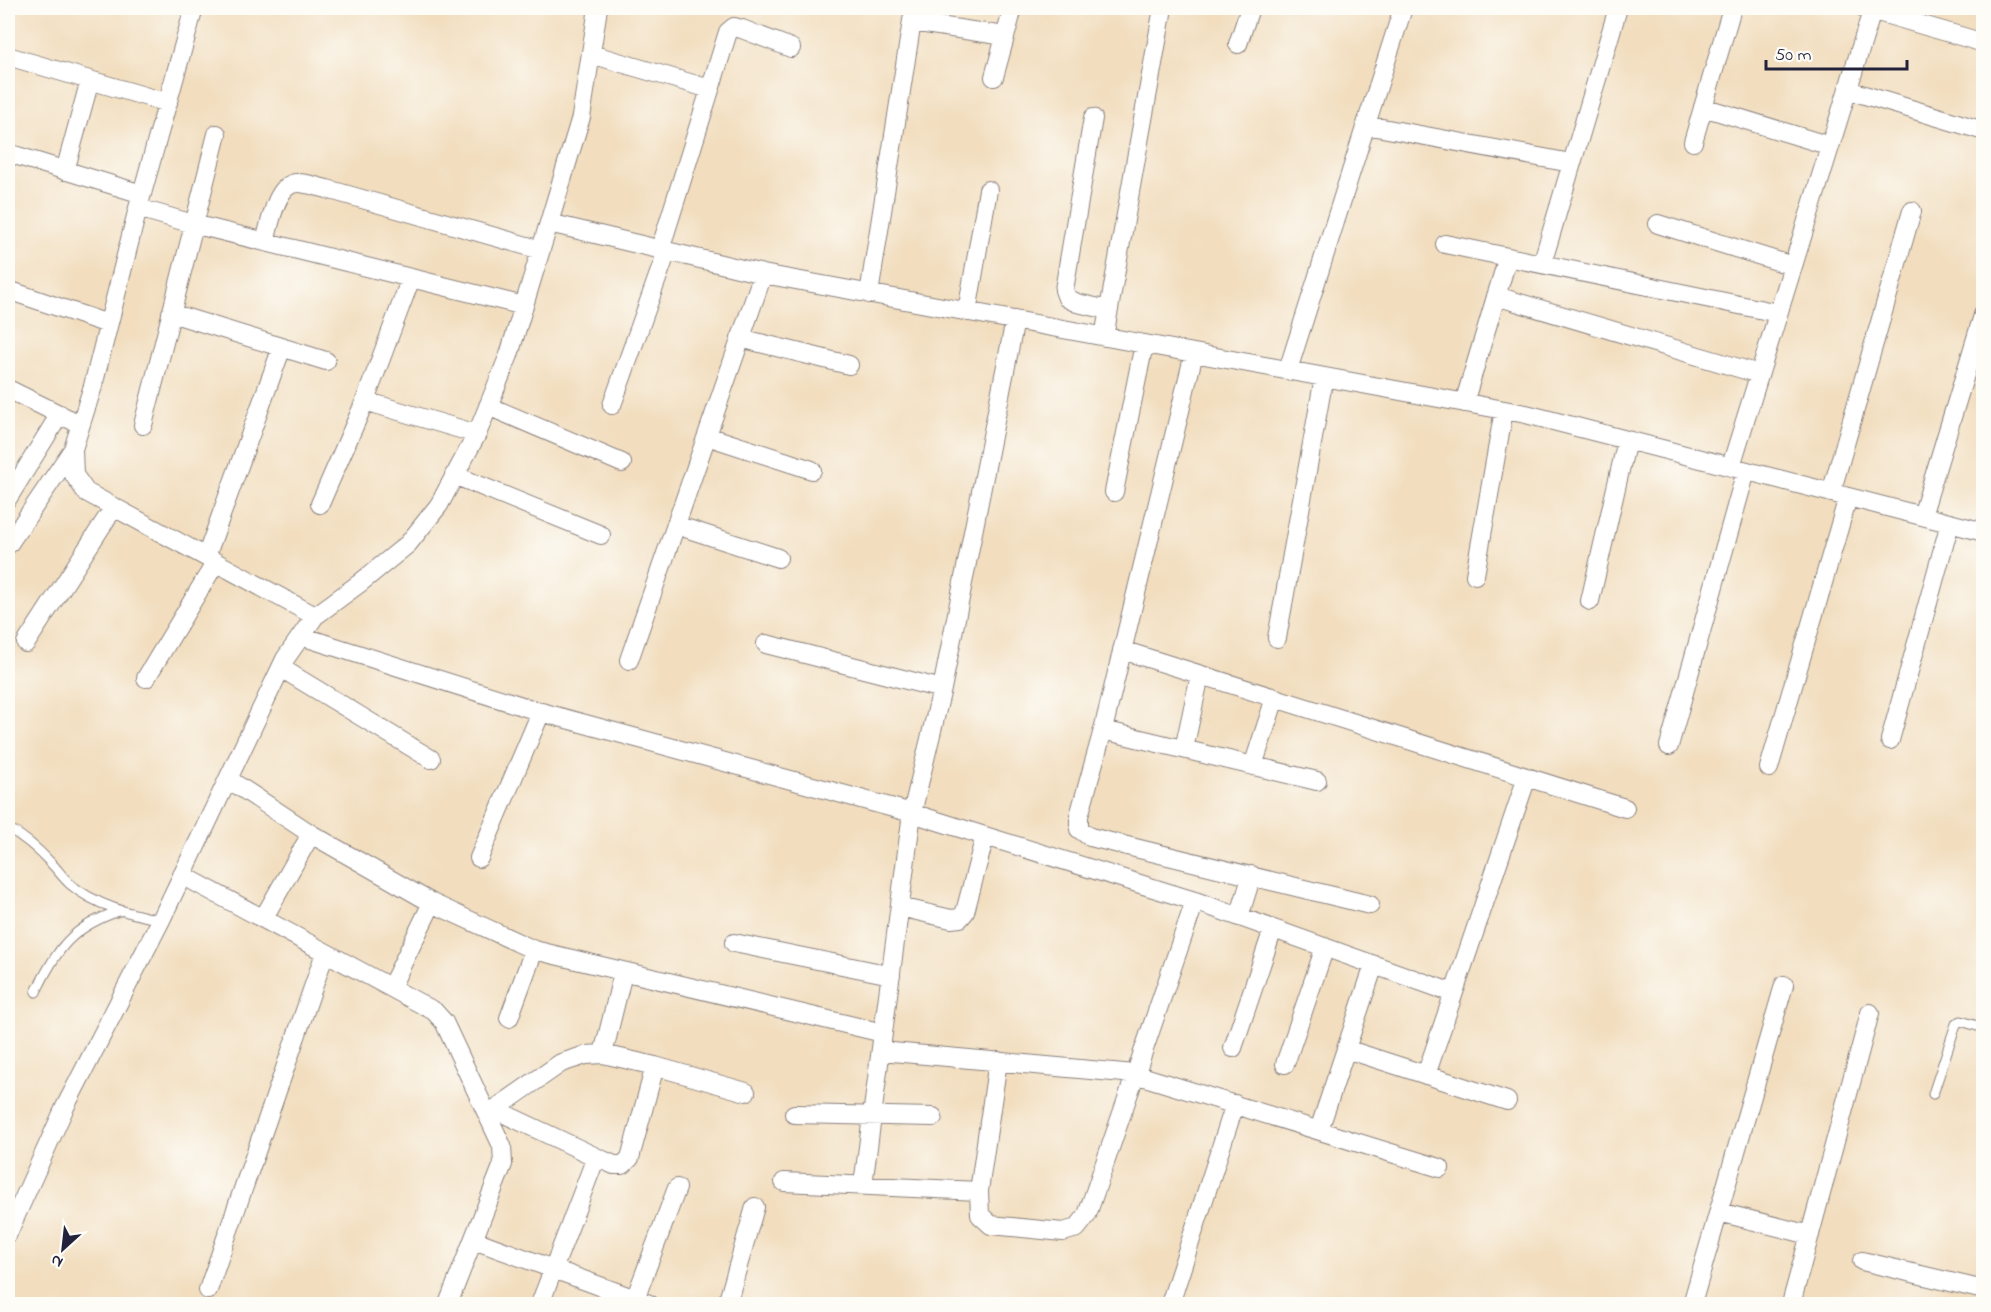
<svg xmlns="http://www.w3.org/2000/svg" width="1991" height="1312" font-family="'Indie Flower',sans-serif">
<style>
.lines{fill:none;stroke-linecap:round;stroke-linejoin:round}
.lane-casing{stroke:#8a807d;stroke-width:11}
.street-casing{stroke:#8a807d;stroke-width:20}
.lane{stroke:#fff;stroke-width:9}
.street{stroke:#fff;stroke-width:18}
</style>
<rect width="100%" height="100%" fill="#fdfcf7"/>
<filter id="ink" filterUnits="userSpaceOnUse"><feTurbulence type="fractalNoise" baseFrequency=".0167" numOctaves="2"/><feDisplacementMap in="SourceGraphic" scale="12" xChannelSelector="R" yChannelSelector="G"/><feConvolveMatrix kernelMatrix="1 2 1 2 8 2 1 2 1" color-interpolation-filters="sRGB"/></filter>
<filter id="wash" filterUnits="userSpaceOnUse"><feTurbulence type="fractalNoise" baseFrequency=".008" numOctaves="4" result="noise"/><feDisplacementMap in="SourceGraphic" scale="24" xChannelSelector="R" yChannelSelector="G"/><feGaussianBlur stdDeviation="1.35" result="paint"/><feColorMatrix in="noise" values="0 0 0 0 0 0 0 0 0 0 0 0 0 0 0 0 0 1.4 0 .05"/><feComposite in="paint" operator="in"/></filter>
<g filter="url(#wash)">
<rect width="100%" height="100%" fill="#f2debf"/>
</g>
<g filter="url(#ink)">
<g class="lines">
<defs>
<path id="lane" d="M 8,828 C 24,837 38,849 51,863 C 58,870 63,878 70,884 C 96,906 128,913 161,920
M 36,992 C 57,948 72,927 119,911
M 1933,1094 L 1956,1024 L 1961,1021 L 1984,1028"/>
<path id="street" d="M 194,8 L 138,208 L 93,386 L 73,449 L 74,475 L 86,492 L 315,616
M 1864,8 L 1984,43
M 912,22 L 1005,36
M 1238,44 L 1250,8
M 591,54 L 710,89
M 11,57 L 168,103
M 994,77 L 1013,8
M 1848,90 L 1984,131
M 1703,107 L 1830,146
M 1093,118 L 1064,290 L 1067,298 L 1077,303 L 1109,310
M 1366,125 L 1571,163
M 1693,142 L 1732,8
M 8,153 L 142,194
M 65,171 L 90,80
M 138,208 L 193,224 L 524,306
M 549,223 L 763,274 L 1526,414 L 1984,532
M 1658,224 L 1793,266
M 265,242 C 270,225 276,182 298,183 C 307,183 318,187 327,189 L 541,250
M 1445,244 L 1778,313
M 660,250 L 728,32 L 734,27 L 742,29 L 791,48
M 1542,264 L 1618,8
M 8,290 L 108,324
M 869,294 L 914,8
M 1496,296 L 1759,374
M 967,312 L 988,190
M 171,313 L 326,361
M 1104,337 L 1163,8
M 740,338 L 849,365
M 1194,353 L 1103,730 L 1079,816 L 1079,829 L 1090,837 L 1370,905
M 1288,370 L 1403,8
M 8,389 L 71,420
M 365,401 L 477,434
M 1464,403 L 1508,257
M 612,405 L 667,251
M 488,406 L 622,463
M 143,425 L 217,134
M 707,436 L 812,470
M 1731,466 L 1873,8
M 454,475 L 601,535
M 1114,492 L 1144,344
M 1831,493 L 1912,211
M 8,498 L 60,414
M 320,504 L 365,401 L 411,278
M 1922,516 L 1984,312
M 676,525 L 778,558
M 8,545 L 73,449
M 206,557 L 282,347
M 1475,575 L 1504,410
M 1590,601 L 1627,440
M 301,636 L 541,712 L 912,813 L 985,836 L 1195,901 L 1453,993
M 1277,638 L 1324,377
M 26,643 L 114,507
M 766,644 L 942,689
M 1122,650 L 1625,808
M 629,660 L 763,274
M 281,668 L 431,759
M 146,678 L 216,562
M 1103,730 L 1317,781
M 1890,740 L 1950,523
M 1669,746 L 1746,471
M 1184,749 L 1200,675
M 1253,766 L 1275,698
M 1769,768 L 1848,497
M 228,779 L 311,834 L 432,903 L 534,950 L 883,1033
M 479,858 L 541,712
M 182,875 L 434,1011 L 444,1022 L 502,1146 L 503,1164 L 448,1304
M 900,907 L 951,919 L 960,918 L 965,912 L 985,836
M 1239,917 L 1252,875
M 263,919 L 311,834
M 734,943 L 891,975
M 391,987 L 432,903
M 509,1018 L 534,950
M 1233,1048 L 1273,929
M 1346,1049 L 1507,1101
M 881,1051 L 1135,1074 L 1440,1168
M 603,1054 L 623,973
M 998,1061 L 979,1191 L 980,1215 L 991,1225 L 1063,1232 L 1077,1228 L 1087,1215 L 1195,901
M 1285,1064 L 1325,947
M 1426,1075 L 1527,777
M 494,1109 L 596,1157 L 614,1165 L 623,1165 L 630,1158 L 655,1066
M 488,1114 L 561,1063 L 586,1055 L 603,1054 L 655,1066 L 746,1092
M 794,1114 L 933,1117
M 1319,1130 L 1374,965
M 784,1182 L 979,1191
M 863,1185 L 912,813 L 942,689 L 1015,320
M 1719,1212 L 1810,1235
M 8,1233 L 65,1107 L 161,920 L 285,659 L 315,616 L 360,583 L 408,544 L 439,505 L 477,434 L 509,355 L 581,117 L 598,8
M 474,1240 L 649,1304
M 1862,1261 L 1984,1290
M 208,1290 L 325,953
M 635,1299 L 677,1188
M 540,1304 L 596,1157
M 727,1304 L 755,1207
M 1170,1304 L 1235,1104
M 1692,1304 L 1784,985
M 1791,1304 L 1870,1013"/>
</defs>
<use href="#lane" class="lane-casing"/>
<use href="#street" class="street-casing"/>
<use href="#lane" class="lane"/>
<use href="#street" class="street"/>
</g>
</g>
<rect width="1991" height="1312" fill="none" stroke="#fdfcf7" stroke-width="30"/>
<g transform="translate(63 1249) rotate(207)" stroke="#fdfcf7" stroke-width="4.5" paint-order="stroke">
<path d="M0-4.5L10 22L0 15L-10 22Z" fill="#22223b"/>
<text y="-9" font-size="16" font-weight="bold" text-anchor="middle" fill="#22223b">N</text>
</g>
<path d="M1766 60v9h141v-9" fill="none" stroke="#22223b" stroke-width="3"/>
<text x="1775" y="60" font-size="18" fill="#22223b" stroke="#fdfcf7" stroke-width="4.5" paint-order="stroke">50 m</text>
</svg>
